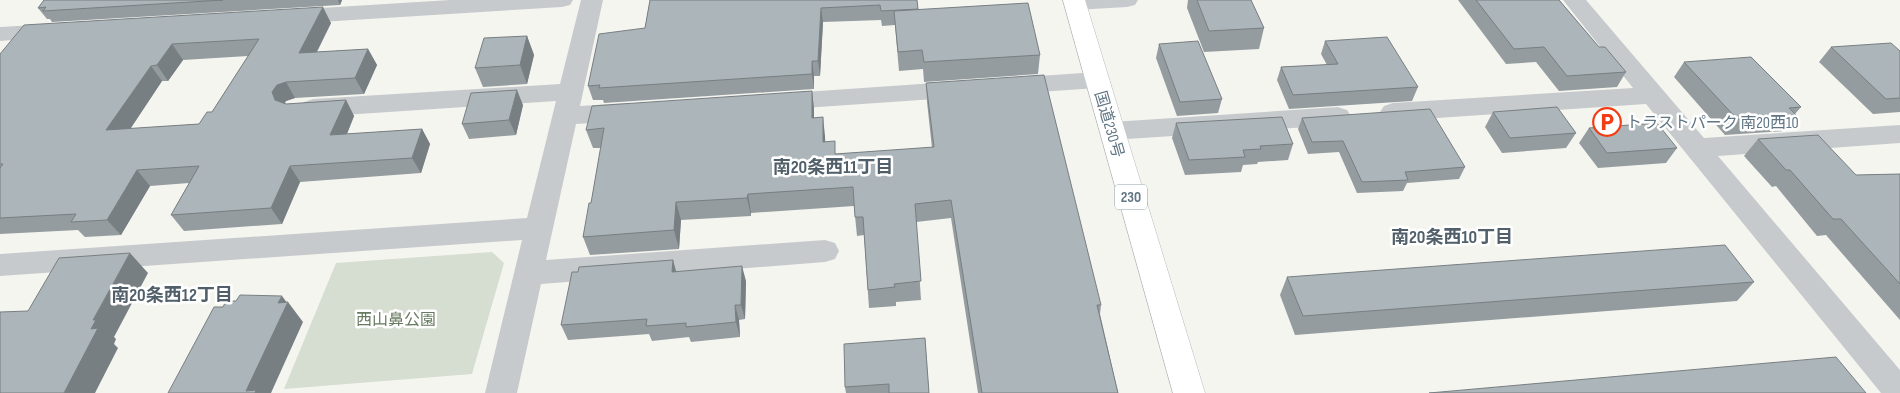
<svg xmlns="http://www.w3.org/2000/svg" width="1900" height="393" font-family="'Sofia Sans Condensed','Noto Sans JP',sans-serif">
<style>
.green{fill:#d6ddd1}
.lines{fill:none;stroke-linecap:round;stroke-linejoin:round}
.highway-casing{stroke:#b6babd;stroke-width:1}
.street{fill:#c7cacd;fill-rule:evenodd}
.highway{fill:#fff;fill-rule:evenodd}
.wall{fill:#949c9f;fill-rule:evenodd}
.shaded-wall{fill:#787f82}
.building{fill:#acb5b9;stroke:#787f82;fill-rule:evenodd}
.labels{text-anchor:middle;stroke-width:5;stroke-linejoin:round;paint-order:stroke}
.shield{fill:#fff;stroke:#909fa9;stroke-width:1}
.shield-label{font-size:15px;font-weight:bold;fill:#617684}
.poi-label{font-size:16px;fill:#617684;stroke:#fff;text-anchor:start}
.street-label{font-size:16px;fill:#617684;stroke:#fff}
.park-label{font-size:16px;fill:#677b60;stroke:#fff}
.neighbourhood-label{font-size:18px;font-weight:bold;fill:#505f69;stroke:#fff}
</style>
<rect width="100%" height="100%" fill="#f5f5f0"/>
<path class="green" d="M 492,252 L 504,263 L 472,374 L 284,389 L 336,263 Z"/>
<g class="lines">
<defs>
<path id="highway" d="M 1063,0 L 1085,0 L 1205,393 L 1173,393 Z"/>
</defs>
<use href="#highway" class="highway-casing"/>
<path class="street" d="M 450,0 L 573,0 L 570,5 L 562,7 L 288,24 L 280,22 L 276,17 L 280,12 L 288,10 Z
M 581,0 L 603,0 L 580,106 L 627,103 L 636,106 L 640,112 L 636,118 L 627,121 L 576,124 L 546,260 L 825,240 L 835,243 L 839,251 L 835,259 L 825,262 L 541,284 L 517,393 L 485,393 L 522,240 L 0,276 L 0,254 L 527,218 L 556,101 L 313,117 L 304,114 L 300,108 L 304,102 L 313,99 L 560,84 Z
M 1066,0 L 1138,0 L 1135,5 L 1127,7 L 1075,10 L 1067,8 L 1064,3 Z
M 1563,0 L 1586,0 L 1704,138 L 1900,125 L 1900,143 L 1718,156 L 1900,370 L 1900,393 L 1881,393 L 1646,104 L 1393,121 L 1384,118 L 1380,112 L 1384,106 L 1393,103 L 1633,88 Z
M 53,24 L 61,26 L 65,31 L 61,36 L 0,41 L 0,27 Z
M 1098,72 L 1107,74 L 1110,80 L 1107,86 L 1098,88 L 1009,94 L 1000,92 L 997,86 L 1000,80 L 1009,78 Z
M 964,81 L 973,83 L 976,89 L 973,95 L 964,97 L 775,110 L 766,108 L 762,102 L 766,96 L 775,94 Z
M 1338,107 L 1347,110 L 1351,116 L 1347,122 L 1338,125 L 1112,140 L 1103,137 L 1099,131 L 1103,125 L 1112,122 Z"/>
<use href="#highway" class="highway"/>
</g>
<path class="wall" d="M 44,0 L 342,0 L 340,5 L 52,22 L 50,19 L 47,19 L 38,8 Z
M 650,0 L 917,0 L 918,9 L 1040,55 L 1038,74 L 924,82 L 923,69 L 899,71 L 895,25 L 882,26 L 881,20 L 823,22 L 820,76 L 814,76 L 814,89 L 604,103 L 603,100 L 593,100 L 588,86 L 645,28 Z
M 1188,0 L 1251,0 L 1264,28 L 1259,49 L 1204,52 L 1187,8 Z
M 1458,0 L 1559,0 L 1599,47 L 1626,72 L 1617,87 L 1559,91 L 1536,62 L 1506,64 Z
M 331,23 L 317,52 L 368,49 L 377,65 L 364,94 L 295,98 L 286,101 L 285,103 L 286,104 L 346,100 L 354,116 L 347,134 L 422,129 L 430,144 L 421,173 L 300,182 L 282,224 L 184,231 L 171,215 L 189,183 L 150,186 L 121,235 L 85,237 L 78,230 L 0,234 L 0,54 ZM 248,56 L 212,112 L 199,124 L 130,129 L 162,81 L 168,81 L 183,60 Z
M 527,36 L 534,55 L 527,84 L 483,87 L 475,68 Z
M 1325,41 L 1418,87 L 1412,101 L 1289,109 L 1277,80 L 1281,67 L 1327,65 L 1321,54 Z
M 1159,44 L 1222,99 L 1218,113 L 1177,116 L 1156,58 Z
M 1831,47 L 1900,51 L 1900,112 L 1873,114 L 1819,62 Z
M 1684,62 L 1801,107 L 1795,114 L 1797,116 L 1784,131 L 1725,135 L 1674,77 Z
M 926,83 L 1101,305 L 1100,314 L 1118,393 L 978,393 L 951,218 L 916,222 L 921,300 L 896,302 L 896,306 L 869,308 L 864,235 L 857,236 L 854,206 L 751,213 L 751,216 L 681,220 L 679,249 L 590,255 L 583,237 L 591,203 L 601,148 L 593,148 L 586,130 L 812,91 L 814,109 L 814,118 L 825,136 L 825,142 L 836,154 L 932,148 L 927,102 Z
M 523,105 L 516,135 L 469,139 L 462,124 Z
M 1493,112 L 1576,133 L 1566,148 L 1502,153 L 1485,127 Z
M 1302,118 L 1465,167 L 1459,179 L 1407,183 L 1403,191 L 1357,193 L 1339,152 L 1308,154 L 1298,129 Z
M 1176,123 L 1293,144 L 1288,160 L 1258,162 L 1257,164 L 1243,165 L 1241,172 L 1185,175 L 1172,138 Z
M 1589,128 L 1677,148 L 1666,163 L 1598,168 L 1579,143 Z
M 1758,139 L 1856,175 L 1900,174 L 1900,320 L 1826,235 L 1817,236 L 1776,186 L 1772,187 L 1744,156 Z
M 673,260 L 676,272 L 746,281 L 745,319 L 739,320 L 740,337 L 691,342 L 689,337 L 652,341 L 649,334 L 568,340 L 561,325 Z
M 1287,277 L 1754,282 L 1737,301 L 1295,335 L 1280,295 Z
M 925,338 L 929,393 L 846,393 L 845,387 Z"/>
<path class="shaded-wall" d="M 338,0 L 342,0 L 340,5 Z
M 323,7 L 331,23 L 308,69 L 299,53 Z
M 821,8 L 823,22 L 820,76 L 818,61 Z
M 527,36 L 534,55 L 527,84 L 520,65 Z
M 172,44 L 183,60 L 168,81 L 157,65 Z
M 368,49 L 377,65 L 364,94 L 355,78 Z
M 812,61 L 814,76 L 814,89 L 812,74 Z
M 151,66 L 162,81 L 119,146 L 106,130 Z
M 286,82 L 295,98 L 286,101 L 281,108 L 275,100 L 272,92 L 277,85 Z
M 517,90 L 523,105 L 516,135 L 509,120 Z
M 812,91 L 814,109 L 814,136 L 812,118 Z
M 346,100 L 354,116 L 340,151 L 330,135 Z
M 823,117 L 825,136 L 826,160 L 823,142 Z
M 422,129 L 430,144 L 421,173 L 412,158 Z
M 290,166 L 300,182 L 282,224 L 271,208 Z
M 137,170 L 150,186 L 121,235 L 107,220 Z
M 748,194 L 751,213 L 751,216 L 747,198 Z
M 676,202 L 681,220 L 679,249 L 674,230 Z
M 130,253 L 148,273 L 114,337 L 116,339 L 114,344 L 118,348 L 95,393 L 64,393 L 91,329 L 93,320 Z
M 673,260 L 677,275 L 672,272 Z
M 742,266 L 746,281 L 745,319 L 741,305 Z
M 282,296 L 288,304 L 288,302 L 303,322 L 271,393 L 248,393 L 246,391 L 278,303 Z
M 735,305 L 739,320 L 740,337 L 736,322 Z"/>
<path class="building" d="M 44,0 L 223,0 L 43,11 L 46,7 L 38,8 Z
M 650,0 L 917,0 L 918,9 L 881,11 L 880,5 L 821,8 L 818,61 L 812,61 L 812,74 L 599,88 L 600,85 L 588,86 L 599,34 L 645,28 Z
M 1197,0 L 1251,0 L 1264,28 L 1209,31 Z
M 1476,0 L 1559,0 L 1599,47 L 1605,47 L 1626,72 L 1567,76 L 1544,47 L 1514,49 Z
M 1028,3 L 1040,55 L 924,62 L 922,50 L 898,52 L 894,11 Z
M 323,7 L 299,53 L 368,49 L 355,78 L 286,82 L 277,85 L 272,92 L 275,100 L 286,104 L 346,100 L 330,135 L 422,129 L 412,158 L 290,166 L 271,208 L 171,215 L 199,166 L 137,170 L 107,220 L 71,222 L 76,214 L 0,218 L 0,168 L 3,164 L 0,164 L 0,54 L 24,25 ZM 259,39 L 212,112 L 207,112 L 199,124 L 106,130 L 151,66 L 157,65 L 172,44 Z
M 527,36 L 520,65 L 475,68 L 484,38 Z
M 1387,37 L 1418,87 L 1293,95 L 1281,67 L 1338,64 L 1325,41 Z
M 1198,41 L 1222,99 L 1180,102 L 1159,44 Z
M 1891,43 L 1900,51 L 1900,98 L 1886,99 L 1831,47 Z
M 1751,57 L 1801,107 L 1789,108 L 1797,116 L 1737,119 L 1684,62 Z
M 1044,75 L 1101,305 L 1097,305 L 1118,393 L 982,393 L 951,200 L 915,204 L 921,281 L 894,284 L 895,287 L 868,290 L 863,217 L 855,217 L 853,187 L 748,194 L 747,198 L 676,202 L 674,230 L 583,237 L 589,203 L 591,203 L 604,128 L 586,130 L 592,106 L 812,91 L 812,118 L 823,117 L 823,142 L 835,141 L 835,154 L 934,147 L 926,83 Z
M 517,90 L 509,120 L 462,124 L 471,93 Z
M 1557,107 L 1576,133 L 1510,138 L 1493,112 Z
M 1430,109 L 1465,167 L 1405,172 L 1408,180 L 1362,182 L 1343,141 L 1312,142 L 1302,118 Z
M 1282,117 L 1293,144 L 1260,146 L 1261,149 L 1243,150 L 1245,157 L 1189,160 L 1176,123 Z
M 1657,123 L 1677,148 L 1607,153 L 1589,128 Z
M 1818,135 L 1856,175 L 1900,174 L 1900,284 L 1841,219 L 1833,219 L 1790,170 L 1786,170 L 1758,139 Z
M 1725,245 L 1754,282 L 1303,316 L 1287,277 Z
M 130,253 L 93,320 L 96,320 L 91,329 L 98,328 L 64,393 L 0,393 L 0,312 L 28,311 L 59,258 Z
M 673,260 L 672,272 L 742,266 L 741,305 L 735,305 L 736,322 L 686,327 L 686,323 L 646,326 L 647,319 L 561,325 L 572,272 L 578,272 L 579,267 Z
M 240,295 L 282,296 L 278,303 L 288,302 L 246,391 L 256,390 L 255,393 L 168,393 L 214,307 L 223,307 L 226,301 L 236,301 Z
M 925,338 L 929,393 L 889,393 L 889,384 L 845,387 L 844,344 Z
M 1836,357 L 1866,393 L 1429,393 Z"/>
<defs>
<symbol id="parking-ring" viewBox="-11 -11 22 22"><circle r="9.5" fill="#fff" stroke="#f23c13" stroke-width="1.5"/><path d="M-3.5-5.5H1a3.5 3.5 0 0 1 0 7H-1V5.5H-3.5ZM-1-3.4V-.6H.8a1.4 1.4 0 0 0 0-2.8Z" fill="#f23c13"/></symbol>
</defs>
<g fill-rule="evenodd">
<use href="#parking-ring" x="1591" y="106" width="32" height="32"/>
</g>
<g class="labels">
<rect class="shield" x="1115" y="184.5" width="32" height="25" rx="4"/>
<g class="shield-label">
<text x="1131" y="202">230</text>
</g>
<g class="poi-label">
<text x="1626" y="128">トラストパーク 南20西10</text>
</g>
<g class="street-label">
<text transform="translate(1110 124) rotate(74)" y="6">国道230号</text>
</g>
<g class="park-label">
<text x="396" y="325">西山鼻公園</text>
</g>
<g class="neighbourhood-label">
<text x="833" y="173">南20条西11丁目</text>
<text x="1452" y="243">南20条西10丁目</text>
<text x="172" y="301">南20条西12丁目</text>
</g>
</g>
</svg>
